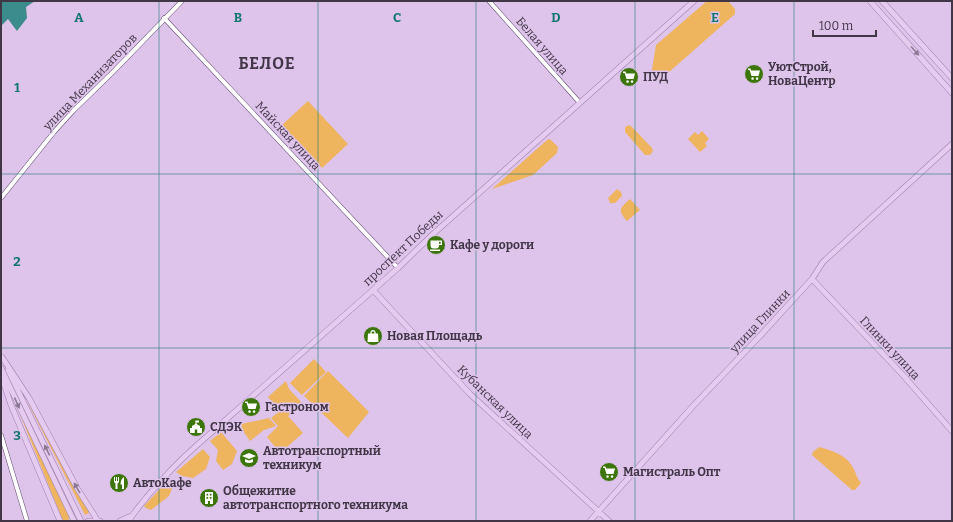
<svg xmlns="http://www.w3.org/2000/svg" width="953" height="522" font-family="Bitter,serif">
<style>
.green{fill:#eeb45e}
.water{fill:#3c8c8c}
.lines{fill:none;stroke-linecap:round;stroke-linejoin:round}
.minor-casing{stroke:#5f4869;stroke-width:5}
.major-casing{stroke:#a080ad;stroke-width:6}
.minor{stroke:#fff;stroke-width:4}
.major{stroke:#e5cbef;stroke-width:5}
.oneway{fill:#8b7992}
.grid{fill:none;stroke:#0f766e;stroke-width:1;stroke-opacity:0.55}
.labels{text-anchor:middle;stroke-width:3;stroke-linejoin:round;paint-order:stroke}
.street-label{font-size:12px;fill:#413646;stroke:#dec3ea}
.poi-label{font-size:12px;font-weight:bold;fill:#413646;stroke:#dec3ea;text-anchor:start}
.district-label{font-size:16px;font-weight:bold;letter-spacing:1px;fill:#413646;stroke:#dec3ea}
.grid-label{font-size:13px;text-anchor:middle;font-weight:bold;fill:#0f766e;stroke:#dec3ea;stroke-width:3;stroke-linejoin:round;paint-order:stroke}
</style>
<rect width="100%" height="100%" fill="#dec3ea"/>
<path class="green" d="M 707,1 L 728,1 L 735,9 L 735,14 L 660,80 L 656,80 L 651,75 L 656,45 Z
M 308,101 L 348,144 L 322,168 L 282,125 Z
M 629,125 L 632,127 L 652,148 L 653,151 L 650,155 L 645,155 L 625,132 L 625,127 Z
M 702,131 L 709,139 L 705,143 L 707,146 L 700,152 L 688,139 L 695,132 L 698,135 Z
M 550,139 L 558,147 L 557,153 L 533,175 L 492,189 L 547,140 Z
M 617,189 L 621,192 L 622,196 L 615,203 L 610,203 L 608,198 Z
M 630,199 L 640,210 L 627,221 C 617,210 620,208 630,199 Z
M 314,359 L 326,372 L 302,395 L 290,383 Z
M 328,371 L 369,412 L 348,438 L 304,396 Z
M 286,381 L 289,389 L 303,404 L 288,416 L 303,433 L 280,453 L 267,437 L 278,426 L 271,418 L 280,411 L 268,397 Z
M 15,402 L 70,518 L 67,521 L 63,521 Z
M 29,405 L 30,405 L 90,512 L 85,515 Z
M 269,418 L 276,426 L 264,430 L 250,441 L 243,431 L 241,424 Z
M 221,432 L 237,451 L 232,464 L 223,470 L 216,461 L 218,450 L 210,441 Z
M 819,447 C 831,450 846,455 852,466 C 856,472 856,477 861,483 L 855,490 L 852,490 L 812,455 L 813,452 Z
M 203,449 L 210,457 L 206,469 L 193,478 L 182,476 L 176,472 Z
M 170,478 L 173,486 L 169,496 L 151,510 L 146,508 L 144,506 Z"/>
<path class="water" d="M 1,1 L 35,1 L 26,7 L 27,18 L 17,31 L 8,19 L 1,26 Z"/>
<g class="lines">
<defs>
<path id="minor" d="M 489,1 L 580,103
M 164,18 L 398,268
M 1,198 L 54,132 L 73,111 L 113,72 L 182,1
M 1,435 L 27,521"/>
<path id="major" d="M 870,1 L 952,93
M 882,1 L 952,78
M 812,279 L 901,373 L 952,431
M 373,290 L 470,394 L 609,521
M 2,357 L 29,398 L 77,488 L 98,521
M 1,368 L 74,521
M 8,370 L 81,521
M 1,375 L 11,405 L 60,521
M 88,521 L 100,521
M 120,521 L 131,516
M 129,521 C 133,513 140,506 146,498 C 161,480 178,462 196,446 L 398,268 L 432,235 L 694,1
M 590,521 L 694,405 L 759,337 L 812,279 L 823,262 L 952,144"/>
</defs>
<use href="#minor" class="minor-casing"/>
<use href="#major" class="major-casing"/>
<use href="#minor" class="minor"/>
<use href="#major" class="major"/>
</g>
<defs><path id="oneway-solid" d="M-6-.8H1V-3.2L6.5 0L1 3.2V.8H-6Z"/></defs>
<g class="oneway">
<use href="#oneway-solid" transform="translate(915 51) rotate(48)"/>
<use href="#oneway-solid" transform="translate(17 403) rotate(65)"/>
<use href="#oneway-solid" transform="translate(47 450) rotate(-116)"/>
<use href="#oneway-solid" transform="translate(77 488) rotate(-120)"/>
</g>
<path class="grid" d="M 159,1 L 159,521M 318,1 L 318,521M 476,1 L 476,521M 635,1 L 635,521M 794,1 L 794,521M 1,174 L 952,174M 1,348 L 952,348"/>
<defs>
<symbol id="supermarket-disc" viewBox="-11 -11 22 22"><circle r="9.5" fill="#3c760a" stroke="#dec3ea"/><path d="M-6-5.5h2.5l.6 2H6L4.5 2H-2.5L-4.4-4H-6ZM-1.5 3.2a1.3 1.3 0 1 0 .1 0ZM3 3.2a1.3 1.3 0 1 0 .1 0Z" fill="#fff"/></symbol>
<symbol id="cafe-disc" viewBox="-11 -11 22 22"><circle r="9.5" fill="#3c760a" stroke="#dec3ea"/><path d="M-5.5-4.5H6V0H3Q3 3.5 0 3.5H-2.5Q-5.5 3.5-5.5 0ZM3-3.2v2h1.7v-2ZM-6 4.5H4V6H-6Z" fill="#fff"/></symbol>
<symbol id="shop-disc" viewBox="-11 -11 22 22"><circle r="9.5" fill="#3c760a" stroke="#dec3ea"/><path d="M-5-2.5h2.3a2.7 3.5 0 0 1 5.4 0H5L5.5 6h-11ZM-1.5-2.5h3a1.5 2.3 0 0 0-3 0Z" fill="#fff"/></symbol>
<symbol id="civic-disc" viewBox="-11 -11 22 22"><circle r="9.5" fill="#3c760a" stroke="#dec3ea"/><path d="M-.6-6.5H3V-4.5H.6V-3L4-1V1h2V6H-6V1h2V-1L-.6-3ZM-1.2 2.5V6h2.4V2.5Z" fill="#fff"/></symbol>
<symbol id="university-disc" viewBox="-11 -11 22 22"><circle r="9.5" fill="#3c760a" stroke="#dec3ea"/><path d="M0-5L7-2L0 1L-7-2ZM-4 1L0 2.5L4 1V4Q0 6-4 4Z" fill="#fff"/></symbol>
<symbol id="restaurant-disc" viewBox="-11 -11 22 22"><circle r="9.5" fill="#3c760a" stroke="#dec3ea"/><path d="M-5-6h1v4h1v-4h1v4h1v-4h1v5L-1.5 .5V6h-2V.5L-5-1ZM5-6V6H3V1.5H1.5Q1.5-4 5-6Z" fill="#fff"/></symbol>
<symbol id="building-disc" viewBox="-11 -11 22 22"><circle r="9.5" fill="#3c760a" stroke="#dec3ea"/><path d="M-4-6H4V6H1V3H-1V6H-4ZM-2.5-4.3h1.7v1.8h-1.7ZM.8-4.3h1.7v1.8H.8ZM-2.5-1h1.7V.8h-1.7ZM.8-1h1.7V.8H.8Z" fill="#fff"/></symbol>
</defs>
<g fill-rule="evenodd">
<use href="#supermarket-disc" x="743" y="63" width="22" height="22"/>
<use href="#supermarket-disc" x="618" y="66" width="22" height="22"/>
<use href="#cafe-disc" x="425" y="234" width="22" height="22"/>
<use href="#shop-disc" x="362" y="325" width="22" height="22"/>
<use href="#supermarket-disc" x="240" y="396" width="22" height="22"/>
<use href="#civic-disc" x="185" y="416" width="22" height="22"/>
<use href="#university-disc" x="238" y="447" width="22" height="22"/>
<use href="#supermarket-disc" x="598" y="461" width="22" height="22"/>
<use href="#restaurant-disc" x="108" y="472" width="22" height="22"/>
<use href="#building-disc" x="198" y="487" width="22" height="22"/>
</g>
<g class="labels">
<g class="street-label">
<text transform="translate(542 46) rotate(49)" y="4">Белая улица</text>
<text transform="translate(90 82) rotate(-46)" y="4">улица Механизаторов</text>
<text transform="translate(288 136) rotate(47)" y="4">Майская улица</text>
<text transform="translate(403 248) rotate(-43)" y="4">проспект Победы</text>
<text transform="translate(760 321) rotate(-47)" y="4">улица Глинки</text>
<text transform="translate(890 348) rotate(47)" y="4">Глинки улица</text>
<text transform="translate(495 402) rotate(44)" y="4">Кубанская улица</text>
</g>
<g class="poi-label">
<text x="768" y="71">УютСтрой,<tspan x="768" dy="14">НоваЦентр</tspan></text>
<text x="643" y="81">ПУД</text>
<text x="450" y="249">Кафе у дороги</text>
<text x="387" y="340">Новая Площадь</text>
<text x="265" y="411">Гастроном</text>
<text x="210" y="431">СДЭК</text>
<text x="263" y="455">Автотранспортный<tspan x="263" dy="14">техникум</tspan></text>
<text x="623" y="476">Магистраль Опт</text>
<text x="133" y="487">АвтоКафе</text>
<text x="223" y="495">Общежитие<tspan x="223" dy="14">автотранспортного техникума</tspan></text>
</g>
<g class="district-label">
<text x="267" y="69">БЕЛОЕ</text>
</g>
</g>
<g class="grid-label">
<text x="79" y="22">A</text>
<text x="238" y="22">B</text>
<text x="397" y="22">C</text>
<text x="556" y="22">D</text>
<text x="715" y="22">E</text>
<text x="17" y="92">1</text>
<text x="17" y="266">2</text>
<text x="17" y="440">3</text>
</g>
<rect width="953" height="522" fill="none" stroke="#413646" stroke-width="4"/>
<path d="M813 30v6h63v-6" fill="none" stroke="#413646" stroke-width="2"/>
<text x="819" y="30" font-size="12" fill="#413646" stroke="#dec3ea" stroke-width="3" paint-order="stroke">100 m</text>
</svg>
